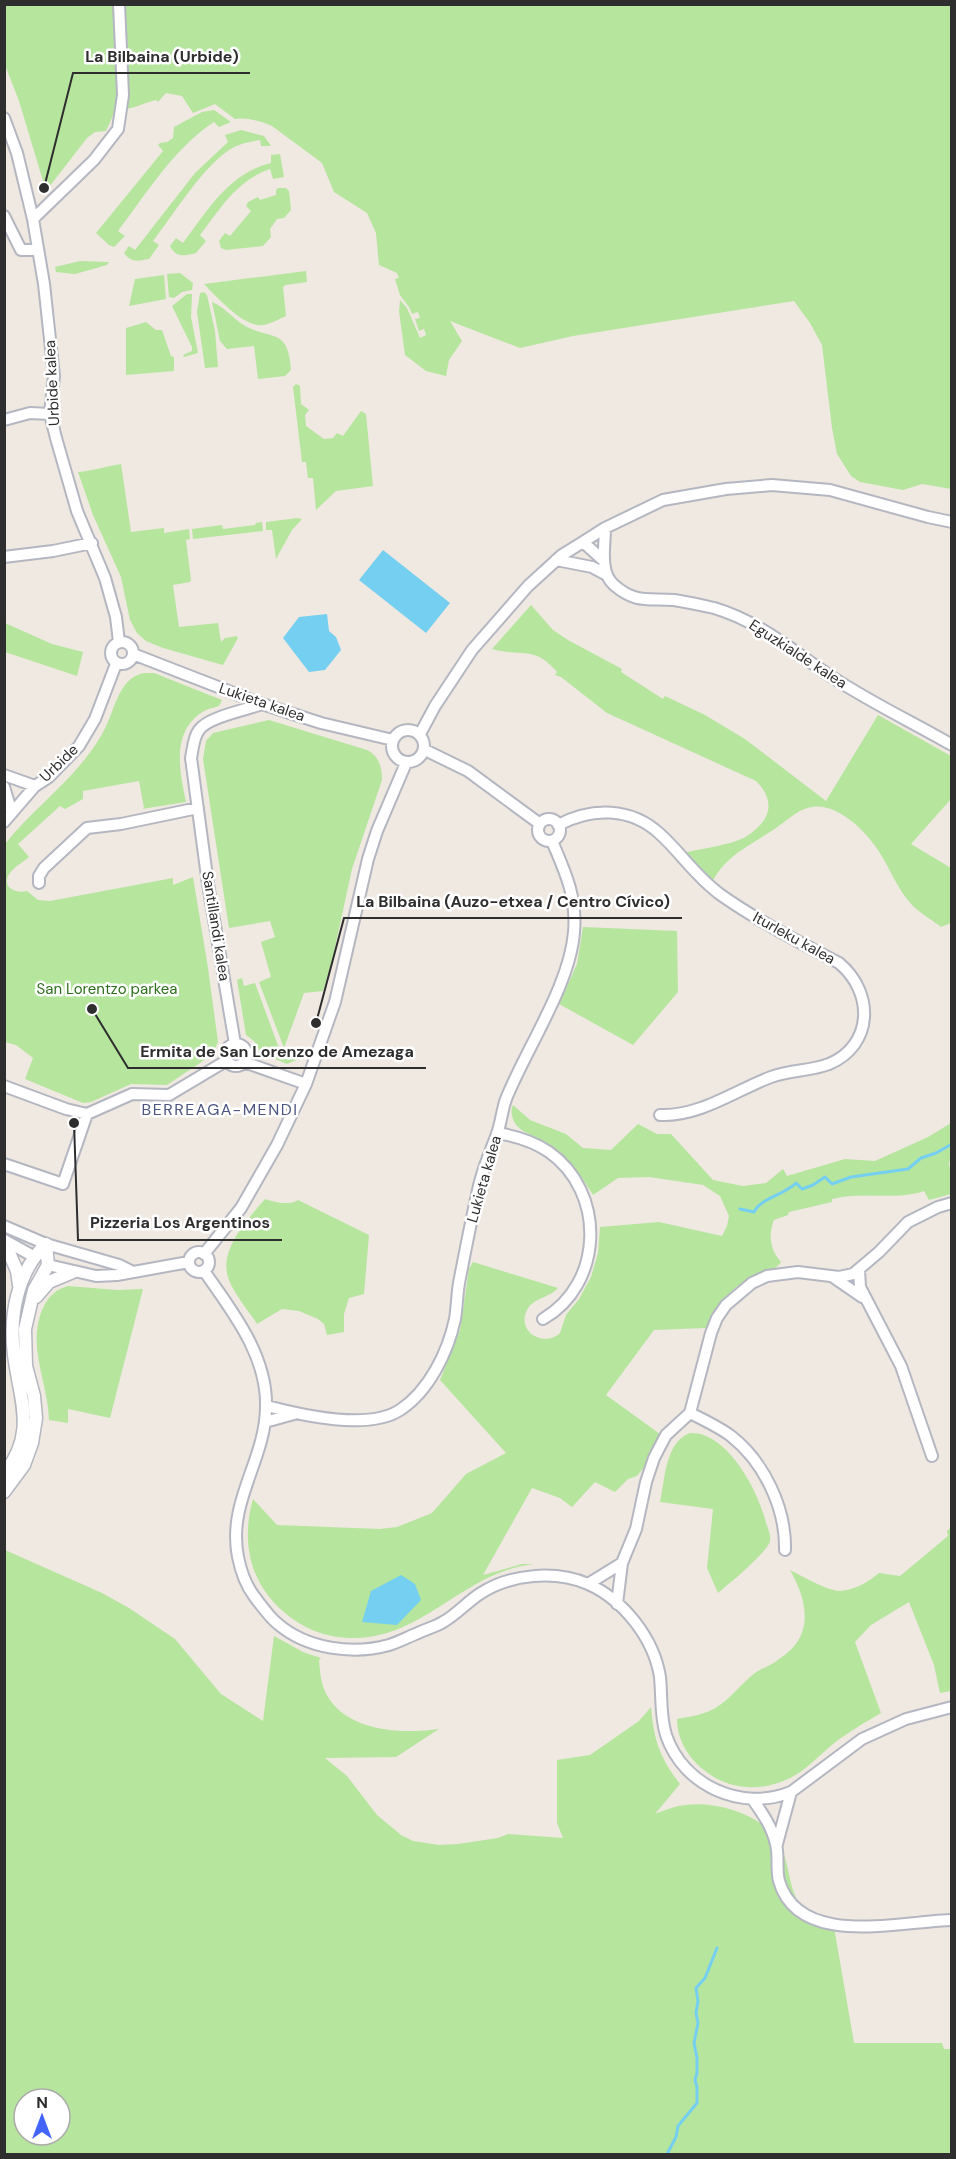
<svg xmlns="http://www.w3.org/2000/svg" width="956" height="2159" font-family="'DM Sans',sans-serif">
<style>
.green{fill:#b6e59e;fill-rule:evenodd}
.water{fill:#75cff0}
.lines{fill:none;stroke-linecap:round;stroke-linejoin:round}
.stream{stroke:#75cff0;stroke-width:3}
.minor-casing{stroke:#b4b7c1;stroke-width:14}
.tertiary-casing{stroke:#b4b7c1;stroke-width:15}
.minor{stroke:#fff;stroke-width:10}
.tertiary{stroke:#fff;stroke-width:12}
.labels{text-anchor:middle;stroke-width:5;stroke-linejoin:round;paint-order:stroke}
.street-label{font-size:15px;fill:#2e2e2e;stroke:#fff}
.park-label{font-size:15px;fill:#2c6e1b;stroke:#fff}
.neighbourhood-label{font-size:16px;letter-spacing:1.5px;fill:#4d5680;stroke:#fff}
.leader{fill:none;stroke:#2e2e2e;stroke-width:2}
.callout-dot{fill:#2e2e2e;stroke:#fff;stroke-width:2}
.callout-label{font-size:16px;text-anchor:middle;font-weight:bold;fill:#2e2e2e;stroke:#fff;stroke-width:5;stroke-linejoin:round;paint-order:stroke}
</style>
<rect width="100%" height="100%" fill="#efe9e1"/>
<path class="green" d="M 5,5 L 951,5 L 951,489 L 922,484 L 903,490 L 860,482 L 851,476 L 837,454 L 832,428 L 822,345 L 810,323 L 794,301 L 573,336 L 520,348 L 450,321 L 462,341 L 449,360 L 446,376 L 426,371 L 405,355 L 399,311 L 400,300 L 407,308 L 420,338 L 426,335 L 424,329 L 419,331 L 415,319 L 420,318 L 418,312 L 412,314 L 409,307 L 400,295 L 395,279 L 399,278 L 397,273 L 379,265 L 376,233 L 367,213 L 334,192 L 322,163 L 272,126 C 261,121 246,117 235,119 L 215,104 L 193,113 L 182,96 L 166,93 L 158,102 L 156,100 C 139,104 135,110 116,109 L 106,131 L 95,132 L 87,138 L 46,191 L 19,101 L 5,65 Z
M 214,110 L 231,122 L 219,127 L 214,122 C 174,148 147,193 118,231 L 125,236 L 114,247 L 109,245 L 96,233 L 163,151 L 158,145 L 160,143 L 167,142 L 173,138 L 174,127 L 202,112 Z
M 241,130 L 264,136 L 271,146 L 261,146 L 260,140 C 249,142 238,144 229,150 C 201,169 174,214 153,241 L 159,245 L 149,259 C 139,261 131,263 124,253 L 129,246 L 135,250 L 195,173 L 228,142 L 225,135 Z
M 280,154 L 284,177 L 273,179 L 270,169 C 237,180 220,209 200,235 L 206,241 L 196,253 C 184,256 176,258 170,246 L 176,238 L 183,243 C 208,210 229,173 271,163 L 271,155 Z
M 278,188 L 286,188 L 289,191 L 291,210 L 284,218 L 277,219 L 270,229 L 271,237 L 263,246 L 226,250 L 221,248 L 219,241 L 225,233 L 230,236 L 251,211 L 246,206 L 248,202 L 258,197 L 260,200 L 276,195 L 276,190 Z
M 80,261 L 108,262 L 109,262 L 107,265 L 75,274 L 56,272 L 55,267 Z
M 306,271 L 307,282 L 286,285 L 283,287 L 286,316 C 279,319 271,324 263,325 C 244,328 217,297 204,284 Z
M 180,273 L 193,283 L 192,290 L 182,292 L 174,298 L 169,297 L 167,274 Z
M 164,275 L 166,299 L 129,306 L 135,279 Z
M 204,292 L 207,295 L 215,331 L 218,367 L 205,368 L 197,312 L 200,293 Z
M 187,294 L 192,294 L 191,317 L 198,353 L 184,357 L 183,355 L 192,351 L 192,347 L 172,306 Z
M 212,302 C 223,306 232,317 242,324 C 270,342 288,325 291,370 L 285,376 L 258,379 L 254,346 L 227,349 L 220,341 Z
M 146,322 L 156,330 L 162,330 L 171,356 L 174,357 L 174,371 L 126,375 L 126,328 Z
M 296,384 L 300,386 L 301,404 L 309,410 L 305,415 L 306,426 L 324,439 L 333,438 L 337,433 L 343,436 L 361,411 L 366,414 L 373,486 L 336,491 L 316,510 L 313,478 L 308,478 L 306,462 L 302,462 L 293,387 Z
M 121,464 L 131,532 L 164,528 L 164,533 L 189,529 L 190,539 L 186,540 L 191,580 L 190,582 L 173,585 L 179,627 L 218,623 L 221,642 L 225,638 L 237,636 L 238,638 L 223,665 L 163,648 L 146,641 L 137,633 L 130,620 L 121,577 L 93,515 L 78,472 C 93,471 106,466 121,464 Z
M 298,518 L 302,519 L 292,530 L 276,559 L 272,530 L 266,530 L 266,522 Z
M 262,522 L 263,531 L 193,539 L 192,529 L 222,525 L 223,529 L 255,525 L 256,523 Z
M 531,605 L 553,630 L 568,640 L 622,669 L 621,672 L 663,699 L 665,696 L 705,715 L 745,739 L 826,801 L 878,715 L 951,756 L 951,799 L 911,844 L 951,868 L 951,923 L 941,927 C 932,920 920,913 912,905 C 897,889 890,868 878,850 C 865,831 838,803 812,807 C 797,809 786,822 773,830 C 752,844 726,856 714,879 L 712,880 L 687,855 L 687,852 C 702,849 735,844 747,836 C 770,821 777,802 756,781 L 607,713 L 561,677 L 555,675 L 557,672 C 535,645 521,657 492,649 Z
M 5,623 L 52,644 L 83,652 L 77,676 L 5,652 Z
M 144,673 L 154,673 L 222,700 L 219,706 C 213,708 206,709 201,713 C 171,733 180,773 186,802 L 142,809 L 144,808 L 139,781 L 83,791 L 83,799 L 65,809 L 60,806 L 18,844 L 29,857 C 23,862 14,867 10,873 C 0,887 16,894 27,891 L 38,900 L 50,901 L 173,878 L 173,885 L 193,877 L 208,968 L 218,1042 L 212,1055 L 167,1085 L 131,1084 L 91,1102 L 83,1103 L 25,1079 L 33,1058 L 16,1045 L 5,1042 L 5,844 C 35,806 78,777 102,734 C 115,713 117,678 144,673 Z
M 269,720 L 367,750 C 379,756 382,767 382,780 L 352,869 L 332,961 L 323,991 L 304,993 L 284,1048 L 259,982 L 271,977 L 261,942 L 275,937 L 270,921 L 229,928 L 203,759 L 206,741 L 213,733 Z
M 583,927 L 677,931 L 678,992 L 633,1045 L 559,1004 L 577,964 Z
M 242,978 L 244,986 L 255,983 L 280,1051 L 290,1053 L 299,1059 L 287,1064 L 261,1053 L 254,1041 L 246,1035 L 237,980 Z
M 513,1105 L 530,1120 L 566,1134 L 583,1148 L 611,1150 L 638,1124 L 657,1134 L 671,1134 L 713,1180 L 743,1186 L 766,1183 L 783,1169 L 787,1176 L 845,1159 L 875,1161 L 928,1137 L 951,1123 L 951,1157 L 949,1164 L 951,1174 L 951,1194 L 929,1200 L 924,1191 C 894,1201 863,1191 832,1199 L 832,1202 L 789,1212 L 788,1215 L 774,1220 C 768,1235 770,1250 781,1262 C 775,1272 759,1273 749,1279 C 728,1290 716,1307 706,1328 L 654,1330 L 606,1395 L 660,1434 L 646,1465 L 637,1476 L 628,1479 L 615,1492 L 595,1482 L 572,1507 L 560,1498 L 532,1488 L 483,1575 L 522,1564 L 534,1564 C 458,1572 416,1652 332,1636 C 307,1631 286,1617 270,1598 C 247,1570 243,1534 253,1499 L 277,1525 L 380,1529 L 397,1527 L 432,1513 L 466,1474 L 506,1453 L 440,1380 L 460,1330 L 469,1269 L 473,1262 L 558,1288 C 549,1298 533,1298 527,1310 C 516,1332 544,1348 560,1333 L 566,1315 L 579,1299 L 591,1277 L 598,1253 L 600,1227 L 659,1222 L 722,1236 L 727,1226 L 729,1216 L 720,1196 L 703,1185 L 649,1177 L 618,1178 L 593,1195 C 580,1174 567,1155 546,1142 C 537,1137 525,1134 517,1126 C 512,1120 510,1111 513,1105 Z
M 265,1199 C 274,1202 289,1206 298,1200 L 369,1235 L 364,1294 L 349,1298 L 344,1314 L 344,1332 L 327,1335 L 324,1324 L 318,1319 L 299,1311 L 282,1309 L 257,1324 C 248,1310 235,1295 229,1280 C 217,1251 248,1219 265,1199 Z
M 68,1286 L 117,1290 L 143,1289 L 110,1418 L 68,1409 L 68,1423 L 49,1420 C 48,1383 27,1347 42,1310 C 48,1297 54,1290 68,1286 Z
M 690,1433 C 727,1431 759,1492 766,1523 C 768,1528 771,1535 770,1541 C 768,1552 729,1584 718,1593 L 707,1568 L 713,1509 L 660,1502 C 665,1480 665,1442 690,1433 Z
M 951,1527 L 951,1691 L 940,1693 L 934,1665 L 909,1602 L 871,1625 L 855,1642 L 881,1713 C 867,1721 852,1730 838,1740 C 826,1749 815,1761 803,1770 C 773,1792 733,1794 704,1770 C 688,1758 677,1739 677,1719 C 686,1717 696,1716 704,1713 C 725,1707 738,1686 755,1673 C 762,1668 772,1665 779,1659 C 815,1636 808,1602 790,1570 C 802,1576 826,1590 839,1591 C 852,1591 869,1582 879,1573 L 900,1576 L 948,1536 L 947,1531 Z
M 5,1550 L 102,1593 L 129,1608 L 175,1639 L 221,1694 L 263,1721 L 274,1636 L 303,1652 L 321,1658 L 319,1660 C 320,1673 321,1686 328,1697 C 349,1732 403,1734 439,1729 L 396,1757 L 325,1758 L 347,1776 L 377,1815 L 401,1835 L 413,1841 L 439,1845 L 458,1844 L 498,1838 L 508,1834 L 563,1838 L 557,1823 L 557,1760 L 590,1755 L 639,1721 L 651,1707 C 654,1741 660,1758 680,1784 L 655,1814 C 665,1810 675,1806 686,1805 C 717,1801 764,1815 780,1844 C 789,1862 789,1889 800,1905 C 806,1914 823,1918 833,1921 L 854,2043 L 942,2043 L 944,2049 L 951,2049 L 951,2154 L 5,2154 ZM 24,2099 L 60,2099 L 60,2135 L 24,2135 Z"/>
<path class="water" d="M 383,550 L 450,603 L 426,633 L 359,580 Z
M 327,614 L 329,631 L 336,637 L 341,650 L 325,670 L 309,672 L 283,638 L 299,617 Z
M 401,1575 L 415,1584 L 421,1600 L 397,1625 L 362,1622 L 371,1591 Z"/>
<g class="lines">
<path class="stream" d="M 740,1209 L 754,1212 C 761,1198 784,1195 796,1183 L 802,1189 L 813,1185 L 825,1177 L 832,1184 L 851,1177 L 908,1169 L 921,1158 L 936,1153 L 952,1144
M 667,2154 L 676,2137 L 678,2126 L 697,2103 L 697,2087 L 695,2080 L 697,2073 L 697,2058 L 694,2043 L 698,2023 L 696,2013 L 698,2001 L 696,1988 L 705,1978 L 717,1948"/>
<defs>
<path id="minor" d="M 4,118 L 17,153 L 33,219 L 44,284 L 54,376 L 50,414 L 56,438 L 77,511 L 105,578 L 116,617 L 119,642
M 4,216 L 21,250 L 38,250
M 33,219 L 94,160 L 118,129 L 123,95 L 119,4
M 4,420 L 30,413 L 50,414
M 605,528 C 605,546 599,572 614,585 C 636,604 648,598 674,600 C 687,602 701,605 714,608 C 759,621 794,652 832,677 C 870,702 912,722 952,745
M 583,542 L 604,561
M 4,557 L 53,551 L 92,543
M 556,560 L 592,567 L 607,575
M111 653a11 11 0 1 1 22 0a11 11 0 1 1-22 0Z
M 133,654 L 262,704 L 321,723 L 393,740
M392 746a16 16 0 1 1 32 0a16 16 0 1 1-32 0Z
M 420,734 L 435,706 L 472,650 L 528,586 L 562,555 L 583,542 L 605,528 L 663,500 L 726,489 L 772,485 L 830,490 L 928,517 L 952,522
M 425,750 L 468,771 L 540,824
M 4,775 L 35,786
M 4,787 L 12,813
M538 830a11 11 0 1 1 22 0a11 11 0 1 1-22 0Z
M 4,822 L 35,786 L 49,777 L 79,746 L 95,719 L 116,664
M 558,825 C 592,807 631,807 660,834 C 682,854 695,876 721,895 C 758,921 799,942 839,963 C 874,992 874,1045 829,1064 C 811,1071 790,1070 771,1077 C 736,1090 699,1117 660,1115
M 39,883 L 39,876 L 44,868 L 87,828 L 121,824 L 198,808
M 235,1044 L 208,884 L 191,758 C 193,749 193,738 199,730 C 208,717 246,710 262,704
M225 1055a11 11 0 1 1 22 0a11 11 0 1 1-22 0Z
M 244,1062 L 306,1084
M 4,1086 L 66,1109 L 87,1114 L 132,1094 L 169,1095 L 226,1061
M 497,1133 C 516,1136 533,1141 549,1152 C 606,1192 604,1284 543,1319
M 4,1164 L 63,1184 L 87,1114
M 4,1226 L 46,1244 L 119,1265 L 131,1271
M 4,1240 L 33,1256
M189 1262a10 10 0 1 1 20 0a10 10 0 1 1-20 0Z
M 204,1254 L 241,1208 L 277,1145 L 306,1084 L 335,1002 L 368,859 L 377,831 L 406,763
M 48,1265 L 96,1276 L 117,1275 L 189,1262
M 859,1269 L 860,1287 L 901,1366 L 932,1456
M 204,1271 C 232,1311 268,1356 266,1408 C 265,1461 227,1502 238,1557 C 241,1572 245,1584 254,1596 C 261,1605 269,1617 278,1624 C 307,1649 353,1655 389,1645 C 399,1642 408,1637 418,1633 C 426,1629 435,1627 443,1622 C 456,1615 467,1602 481,1593 C 511,1574 555,1570 588,1584 C 624,1600 654,1639 660,1677 C 662,1697 660,1716 666,1735 C 683,1786 742,1812 791,1792 L 862,1739 L 906,1719 L 952,1707
M 833,1277 L 862,1297
M 267,1406 C 301,1415 368,1431 400,1410 C 429,1391 448,1352 455,1319 C 457,1307 457,1295 459,1283 C 465,1252 471,1221 478,1190 C 482,1170 490,1153 497,1134 C 501,1123 502,1110 506,1099 C 526,1049 570,985 574,932 C 577,896 565,872 552,841
M 690,1413 C 704,1420 719,1427 731,1436 C 764,1462 786,1508 785,1550
M 265,1422 L 294,1414
M 588,1584 L 622,1563
M 617,1604 L 622,1563 L 636,1529 L 646,1482 L 654,1458 L 666,1435 L 690,1413 L 711,1333 L 717,1318 L 726,1305 L 752,1283 L 767,1276 L 798,1272 L 839,1277 L 853,1274 L 879,1252 L 908,1222 L 938,1207 L 952,1203
M 753,1800 C 763,1814 772,1827 776,1844 C 779,1856 776,1869 779,1881 C 799,1949 900,1921 952,1920
M 777,1844 L 791,1792"/>
<path id="tertiary" d="M 4,1241 L 17,1271 L 19,1285
M 36,1297 L 49,1282 L 73,1272
M 4,1474 C 37,1433 20,1401 14,1355 C 9,1316 17,1272 46,1244
M 4,1492 L 24,1465 L 32,1443 L 36,1418 L 34,1396 L 26,1366 L 25,1329 L 34,1290 L 48,1265 L 46,1244"/>
</defs>
<use href="#minor" class="minor-casing"/>
<use href="#tertiary" class="tertiary-casing"/>
<use href="#minor" class="minor"/>
<use href="#tertiary" class="tertiary"/>
</g>
<g class="labels">
<g class="street-label">
<text transform="translate(52 383) rotate(-93)" y="5">Urbide kalea</text>
<text transform="translate(798 654) rotate(33)" y="5">Eguzkialde kalea</text>
<text transform="translate(262 702) rotate(19)" y="5">Lukieta kalea</text>
<text transform="translate(59 763) rotate(-44)" y="5">Urbide</text>
<text transform="translate(216 926) rotate(81)" y="5">Santillandi kalea</text>
<text transform="translate(794 938) rotate(29)" y="5">Iturleku kalea</text>
<text transform="translate(484 1179) rotate(-74)" y="5">Lukieta kalea</text>
</g>
<g class="park-label">
<text x="107" y="994">San Lorentzo parkea</text>
</g>
<g class="neighbourhood-label">
<text x="220" y="1115">BERREAGA-MENDI</text>
</g>
</g>
<path class="leader" d="M44 188L73 73H250M316 1023L344 918H682M92 1009L128 1068H426M74 1123L78 1240H282"/>
<g class="callout-dot">
<circle cx="44" cy="188" r="6"/>
<circle cx="316" cy="1023" r="6"/>
<circle cx="92" cy="1009" r="6"/>
<circle cx="74" cy="1123" r="6"/>
</g>
<g class="callout-label">
<text x="162" y="62">La Bilbaina (Urbide)</text>
<text x="513" y="907">La Bilbaina (Auzo-etxea / Centro Cívico)</text>
<text x="277" y="1057">Ermita de San Lorenzo de Amezaga</text>
<text x="180" y="1228">Pizzeria Los Argentinos</text>
</g>
<rect width="956" height="2159" fill="none" stroke="#2e2e2e" stroke-width="12"/>
<g transform="translate(42 2117)"><circle r="28" fill="#ffffff" stroke="#ababab" stroke-width="1.5"/>
<path d="M0-4.5L10 22L0 15L-10 22Z" fill="#4264fb"/>
<text y="-9" font-size="16" font-weight="bold" text-anchor="middle" fill="#2e2e2e">N</text>
</g>
</svg>
